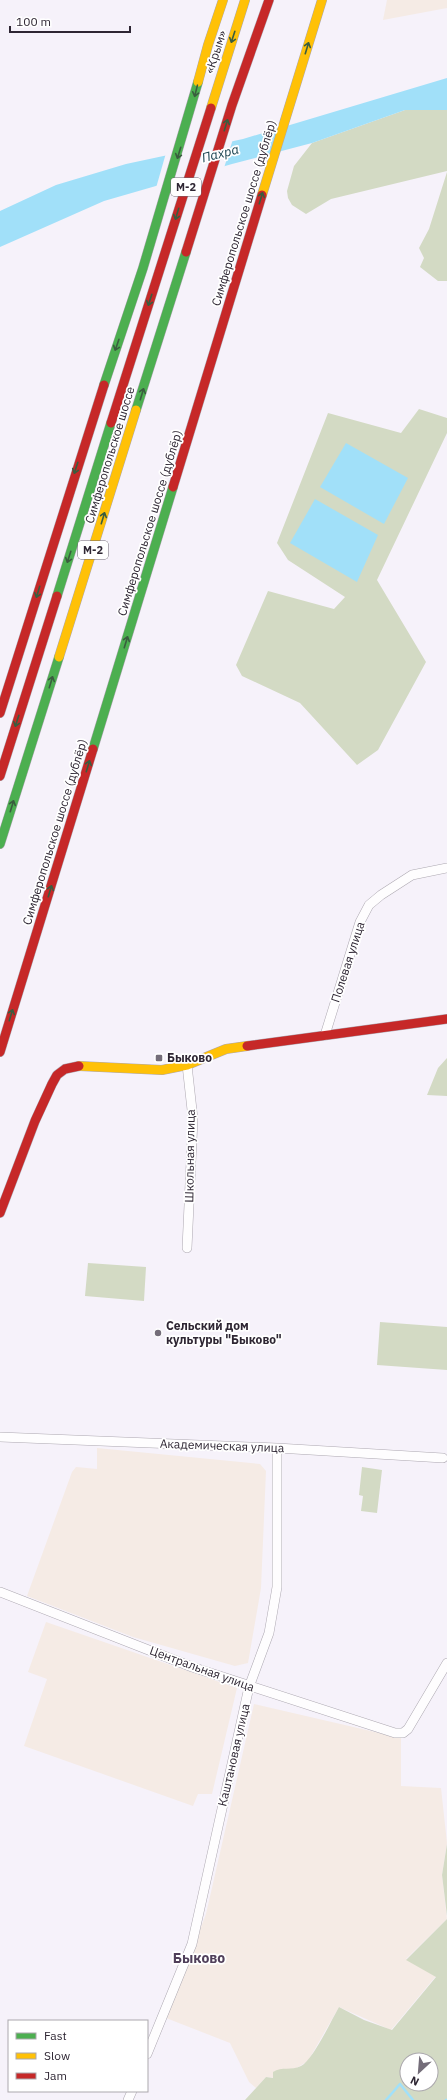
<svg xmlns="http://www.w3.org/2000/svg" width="447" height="2100" font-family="'IBM Plex Sans',sans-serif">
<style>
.industrial{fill:#f5ebe5}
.green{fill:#d3dac4;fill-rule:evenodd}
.water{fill:#a1e0f9}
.pier{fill:#f6f2fa}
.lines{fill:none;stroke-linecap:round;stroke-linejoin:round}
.stream{stroke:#a1e0f9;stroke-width:2.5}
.street-casing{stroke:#ada8b1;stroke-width:10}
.fast-casing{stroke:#ada8b1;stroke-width:10}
.slow-casing{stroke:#ada8b1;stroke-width:10}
.jam-casing{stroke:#ada8b1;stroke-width:10}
.street{stroke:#fefdfe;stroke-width:9}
.fast{stroke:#4caf50;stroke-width:9}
.slow{stroke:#ffc107;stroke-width:9}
.jam{stroke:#c62828;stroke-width:9}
.oneway{stroke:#3a5d3f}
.poi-dot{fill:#746d79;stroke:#fff;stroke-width:1.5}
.labels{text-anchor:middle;stroke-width:3.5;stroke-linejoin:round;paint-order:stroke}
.shield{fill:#fff;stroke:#6d6770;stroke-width:1}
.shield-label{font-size:11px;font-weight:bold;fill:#2e2633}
.street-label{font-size:12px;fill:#2e2633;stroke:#fff}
.poi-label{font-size:12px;font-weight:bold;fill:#2e2633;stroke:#fff;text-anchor:start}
.water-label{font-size:13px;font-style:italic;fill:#093543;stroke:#fff}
.quarter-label{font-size:14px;font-weight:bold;fill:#503f5a;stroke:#fff}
</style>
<rect width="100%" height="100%" fill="#f6f2fa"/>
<path class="industrial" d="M 387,0 L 447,0 L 447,8 L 383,20 Z
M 97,1448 L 260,1464 L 266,1471 L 261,1588 L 248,1663 L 235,1666 L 133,1637 L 27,1596 L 72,1472 L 76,1467 L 97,1469 Z
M 46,1622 L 237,1688 L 212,1794 L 198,1794 L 193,1806 L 24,1746 L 47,1679 L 28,1672 Z
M 254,1704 L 401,1738 L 401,1786 L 441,1788 L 447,1843 L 442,1875 L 447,1919 L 406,1959 L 436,1976 L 391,2030 L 339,2007 L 308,2061 L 295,2069 L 287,2069 L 274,2078 L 266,2077 L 256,2088 L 249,2082 L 230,2043 L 166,2018 L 206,1914 Z"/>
<path class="green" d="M 405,110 L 447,110 L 447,171 L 331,199 L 306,214 L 292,205 L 288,198 L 287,191 L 294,166 L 312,143 Z
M 447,172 L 447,281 L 438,281 L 420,267 L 424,258 L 419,248 L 429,229 Z
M 419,409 L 447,418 L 447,433 L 377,580 L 426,662 L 378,750 L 357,765 L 300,703 L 242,676 L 236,665 L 268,591 L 334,609 L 345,597 L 288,560 L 277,543 L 328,413 L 401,433 Z
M 447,1058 L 447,1096 L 427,1095 L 438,1068 Z
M 88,1263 L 146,1267 L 144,1301 L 85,1296 Z
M 380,1322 L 447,1327 L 447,1370 L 377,1365 Z
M 362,1467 L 382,1470 L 377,1513 L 361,1511 L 363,1496 L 359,1495 Z
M 447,1844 L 447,1916 L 442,1875 Z
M 447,1919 L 447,2100 L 245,2100 L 266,2077 L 273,2078 L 273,2072 C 282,2066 291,2071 301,2066 C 313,2060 332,2019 339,2007 L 364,2020 L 392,2030 L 436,1977 L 406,1960 ZM 407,2060 L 431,2060 L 431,2084 L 407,2084 Z"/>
<path class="water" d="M 447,78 L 447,110 L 405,110 L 312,143 L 232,164 L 104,201 L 0,247 L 0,211 L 56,185 L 126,164 L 243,139 Z
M 346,443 L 408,478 L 384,524 L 320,487 Z
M 315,499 L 378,535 L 357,582 L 290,543 Z"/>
<path class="pier" d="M 233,139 L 224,168 L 156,188 L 166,153 Z"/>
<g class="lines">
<path class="stream" d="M 386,2100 L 400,2084 L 413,2100
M 446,2100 L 447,2100"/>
<defs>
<path id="street" d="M 325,1035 L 360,922 L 369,905 L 381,895 L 412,875 L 447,868
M 187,1065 L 193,1119 L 187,1248
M 0,1437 L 277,1448 L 443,1458
M 0,1592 L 192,1667 L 395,1733 L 403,1733 L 408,1729 L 447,1663
M 147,2054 L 192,1944 L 249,1687 L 269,1633 L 277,1587 L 277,1448
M 128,2100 L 132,2091"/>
<path id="fast" d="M 104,385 L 143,268 L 198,82
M 136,410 L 186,252
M 57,596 L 111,423
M 93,749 L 173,487
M 0,844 L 59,657"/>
<path id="slow" d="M 198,82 L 208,45 L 223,0
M 211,108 L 245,0
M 262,195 L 322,0
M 59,657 L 136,410
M 79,1066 L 162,1070 L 187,1065 L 226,1049 L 247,1046"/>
<path id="jam" d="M 186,252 L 232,105 L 269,0
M 111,423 L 211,108
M 173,487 L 262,195
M 0,713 L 104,385
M 0,776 L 57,596
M 247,1046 L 447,1019
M 0,1052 L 93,749
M 0,1213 L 35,1121 L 52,1084 L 57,1075 L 65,1069 L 79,1066"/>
</defs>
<use href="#street" class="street-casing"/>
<use href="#fast" class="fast-casing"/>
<use href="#slow" class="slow-casing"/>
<use href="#jam" class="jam-casing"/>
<use href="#street" class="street"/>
<use href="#fast" class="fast"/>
<use href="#slow" class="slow"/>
<use href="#jam" class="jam"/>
</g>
<defs><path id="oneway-shaft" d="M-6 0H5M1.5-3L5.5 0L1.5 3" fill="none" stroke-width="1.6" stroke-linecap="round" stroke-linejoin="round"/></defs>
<g class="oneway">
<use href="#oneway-shaft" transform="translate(233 37) rotate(108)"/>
<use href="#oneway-shaft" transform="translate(307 48) rotate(-73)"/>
<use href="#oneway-shaft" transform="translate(196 91) rotate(104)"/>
<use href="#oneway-shaft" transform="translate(226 125) rotate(-73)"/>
<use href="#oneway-shaft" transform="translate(179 153) rotate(107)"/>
<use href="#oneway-shaft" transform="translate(261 198) rotate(-73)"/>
<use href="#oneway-shaft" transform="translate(177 214) rotate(107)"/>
<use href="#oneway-shaft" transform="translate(150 300) rotate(108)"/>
<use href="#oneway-shaft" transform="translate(117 345) rotate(109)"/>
<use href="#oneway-shaft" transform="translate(142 394) rotate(-73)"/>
<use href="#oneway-shaft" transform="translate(76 468) rotate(108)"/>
<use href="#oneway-shaft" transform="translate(103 518) rotate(-73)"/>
<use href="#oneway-shaft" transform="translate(69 557) rotate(108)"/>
<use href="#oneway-shaft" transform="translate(38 592) rotate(107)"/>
<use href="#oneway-shaft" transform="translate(126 642) rotate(-73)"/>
<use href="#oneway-shaft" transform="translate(51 682) rotate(-73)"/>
<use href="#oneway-shaft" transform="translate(17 721) rotate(108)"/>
<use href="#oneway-shaft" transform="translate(88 766) rotate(-73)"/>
<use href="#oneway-shaft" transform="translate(12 806) rotate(-73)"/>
<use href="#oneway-shaft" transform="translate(50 891) rotate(-73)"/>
<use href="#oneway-shaft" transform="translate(11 1015) rotate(-73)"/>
</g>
<g class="poi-dot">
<rect x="155" y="1054" width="8" height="8" rx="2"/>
<circle cx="158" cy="1333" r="4"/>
</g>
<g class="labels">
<g class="shield">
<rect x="171" y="178" width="30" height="18" rx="3"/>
<rect x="78" y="541" width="30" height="18" rx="3"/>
</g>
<g class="shield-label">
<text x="186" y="191">М-2</text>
<text x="93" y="554">М-2</text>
</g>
<g class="street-label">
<text transform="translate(216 52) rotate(-72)" y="4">«Крым»</text>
<text transform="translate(244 213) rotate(-73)" y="4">Симферопольское шоссе (дублёр)</text>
<text transform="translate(110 455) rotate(-73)" y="4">Симферопольское шоссе</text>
<text transform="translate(150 523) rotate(-73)" y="4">Симферопольское шоссе (дублёр)</text>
<text transform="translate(55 832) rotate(-73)" y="4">Симферопольское шоссе (дублёр)</text>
<text transform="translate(348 962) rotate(-72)" y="4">Полевая улица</text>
<text transform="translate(190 1156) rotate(-89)" y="4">Школьная улица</text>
<text transform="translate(222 1446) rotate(2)" y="4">Академическая улица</text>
<text transform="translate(202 1669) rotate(20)" y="4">Центральная улица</text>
<text transform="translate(234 1755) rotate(-77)" y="4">Каштановая улица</text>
</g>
<g class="poi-label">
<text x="167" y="1062">Быково</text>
<text x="166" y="1330">Сельский дом<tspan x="166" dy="14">культуры "Быково"</tspan></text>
</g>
<g class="water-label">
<text transform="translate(220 153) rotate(-14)" y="5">Пахра</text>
</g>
<g class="quarter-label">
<text x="199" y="1963">Быково</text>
</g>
</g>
<rect x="8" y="2020" width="140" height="72" fill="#ffffff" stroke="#aba8ad"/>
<rect x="16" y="2033" width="20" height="6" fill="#4caf50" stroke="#aba8ad"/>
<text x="44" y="2040" font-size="12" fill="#2e2633">Fast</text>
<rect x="16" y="2053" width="20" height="6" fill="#ffc107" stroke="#aba8ad"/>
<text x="44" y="2060" font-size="12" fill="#2e2633">Slow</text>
<rect x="16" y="2073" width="20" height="6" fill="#c62828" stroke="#aba8ad"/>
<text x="44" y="2080" font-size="12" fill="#2e2633">Jam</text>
<g transform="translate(419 2072) rotate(206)"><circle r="19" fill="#ffffff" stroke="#aba8ad"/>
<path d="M0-3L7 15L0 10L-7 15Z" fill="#746d79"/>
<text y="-6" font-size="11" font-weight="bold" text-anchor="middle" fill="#2e2633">N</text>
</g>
<path d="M10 26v6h120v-6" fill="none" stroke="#2e2633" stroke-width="2"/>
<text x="16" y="26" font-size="12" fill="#2e2633" stroke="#ffffff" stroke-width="3" paint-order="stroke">100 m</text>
</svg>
